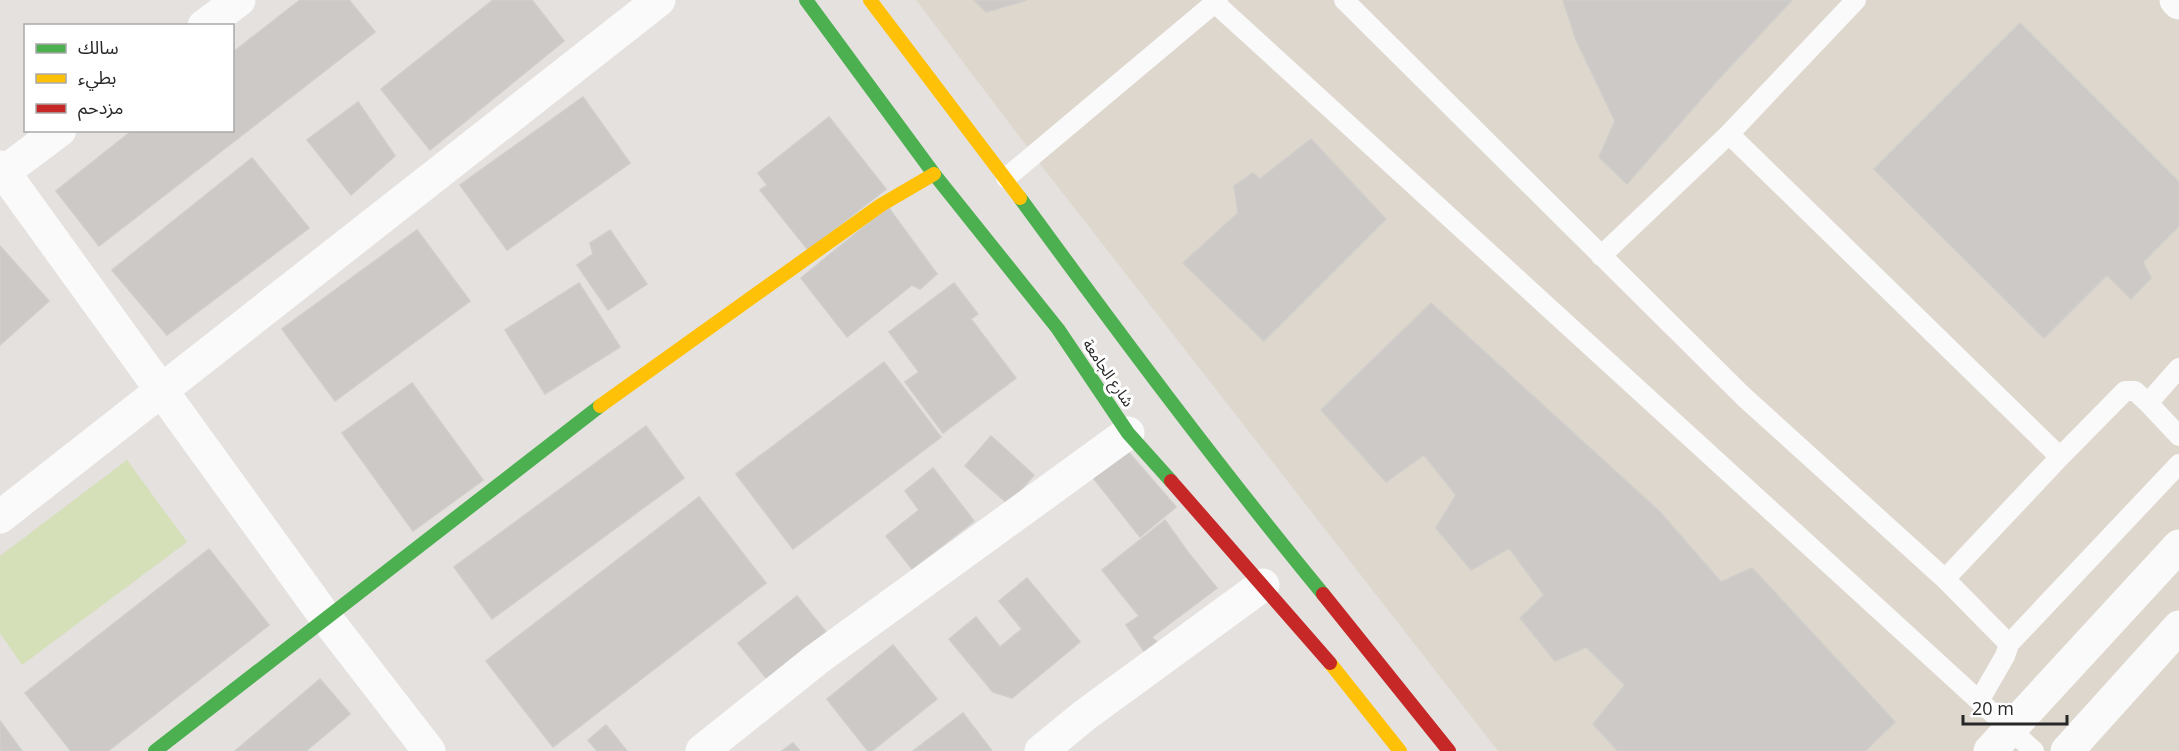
<svg xmlns="http://www.w3.org/2000/svg" width="2179" height="751" font-family="'Open Sans','Noto Sans Arabic',sans-serif">
<style>
.education{fill:#ded7cd}
.pitch{fill:#d5e0b8}
.building{fill:#ccc9c7;stroke:#cfcdca;stroke-width:1.5}
.lines{fill:none;stroke-linecap:round;stroke-linejoin:round}
.lane{stroke:#fbfafa;stroke-width:20}
.street{stroke:#fbfafa;stroke-width:33}
.fast{stroke:#4caf50;stroke-width:14}
.slow{stroke:#ffc107;stroke-width:14}
.jam{stroke:#c62828;stroke-width:14}
.labels{text-anchor:middle;stroke-width:6;stroke-linejoin:round;paint-order:stroke}
.street-label{font-size:15px;fill:#272727;stroke:#fff}
</style>
<rect width="100%" height="100%" fill="#e4e1de"/>
<path class="education" d="M 916,0 L 2179,0 L 2179,751 L 1498,751 L 1044,169 Z"/>
<path class="pitch" d="M 127,460 L 187,542 L 22,665 L 0,633 L 0,556 Z"/>
<path class="building" d="M 300,0 L 349,0 L 375,32 L 99,246 L 56,191 L 133,130 L 232,130 L 232,53 Z
M 493,0 L 532,0 L 564,41 L 430,150 L 381,89 Z
M 974,0 L 1027,0 L 986,12 Z
M 1563,0 L 1792,0 L 1715,83 L 1627,184 L 1599,157 L 1615,121 L 1576,40 Z
M 2020,23 L 2179,182 L 2179,226 L 2143,262 L 2151,278 L 2131,299 L 2107,275 L 2044,338 L 1874,169 Z
M 583,97 L 630,163 L 507,250 L 460,185 Z
M 358,102 L 395,156 L 351,195 L 307,140 Z
M 829,117 L 886,189 L 808,250 L 760,190 L 767,185 L 758,173 Z
M 1311,139 L 1386,219 L 1264,341 L 1183,263 L 1238,213 L 1234,186 L 1253,173 L 1260,179 Z
M 252,158 L 309,228 L 167,335 L 112,270 Z
M 888,207 L 937,274 L 920,289 L 912,285 L 847,337 L 801,278 Z
M 417,230 L 470,301 L 335,401 L 282,329 Z
M 610,230 L 647,284 L 608,310 L 577,265 L 593,254 L 590,243 Z
M 0,246 L 49,301 L 0,345 Z
M 579,283 L 620,347 L 545,394 L 505,330 Z
M 954,283 L 978,314 L 971,319 L 1016,378 L 943,433 L 905,382 L 919,372 L 889,332 Z
M 1431,303 L 1660,512 L 1721,582 L 1752,568 L 1895,722 L 1865,751 L 1618,751 L 1593,724 L 1625,685 L 1586,647 L 1555,661 L 1520,618 L 1544,595 L 1509,548 L 1471,570 L 1436,528 L 1456,495 L 1424,455 L 1386,482 L 1321,410 Z
M 884,362 L 941,437 L 793,549 L 736,474 Z
M 412,383 L 483,480 L 413,531 L 342,433 Z
M 646,426 L 684,478 L 492,619 L 454,567 Z
M 991,436 L 1034,475 L 1008,504 L 965,466 Z
M 1124,447 L 1176,507 L 1140,537 L 1091,475 Z
M 933,468 L 974,521 L 912,569 L 886,536 L 919,510 L 905,491 Z
M 699,497 L 766,583 L 553,747 L 486,661 Z
M 1165,520 L 1187,551 L 1217,588 L 1152,637 L 1165,650 L 1150,660 L 1126,625 L 1139,616 L 1102,570 Z
M 209,549 L 269,625 L 108,751 L 71,751 L 25,693 Z
M 1027,578 L 1080,642 L 1012,698 L 993,692 L 949,639 L 976,617 L 1000,647 L 1022,629 L 999,601 Z
M 797,596 L 830,637 L 771,684 L 738,643 Z
M 893,645 L 937,699 L 872,751 L 868,751 L 827,699 Z
M 320,679 L 350,714 L 306,751 L 235,751 Z
M 963,713 L 992,751 L 913,751 Z
M 0,721 L 22,751 L 0,751 Z
M 606,725 L 627,751 L 597,751 L 588,740 Z
M 793,743 L 800,751 L 782,751 Z"/>
<g class="lines">
<path class="lane" d="M 1344,0 L 1744,397 L 1945,579 L 2009,644
M 1215,3 L 2034,751
M 1729,134 L 2060,457 L 1945,579
M 1006,178 L 1218,0
M 1601,256 L 1729,134 L 1856,0
M 2179,368 L 2148,403 L 2179,436
M 2060,457 L 2125,391 L 2135,391 L 2148,403
M 1979,701 L 2005,656 L 2009,644 L 2179,464"/>
<path class="street" d="M 2176,0 L 2179,3
M 204,26 L 239,0
M 0,167 L 326,618 L 429,751
M 4,172 L 60,130
M 0,517 L 659,0
M 702,751 L 817,659 L 1128,433
M 1041,751 L 1085,715 L 1263,585
M 1990,751 L 2179,546
M 2067,751 L 2179,627"/>
<path class="fast" d="M 806,0 L 934,174 L 1058,329 L 1128,433 L 1171,481
M 1020,198 C 1118,332 1217,465 1323,594
M 155,751 L 600,406"/>
<path class="slow" d="M 870,0 L 1020,198
M 600,406 L 881,205 L 934,174
M 1330,663 L 1400,751"/>
<path class="jam" d="M 1171,481 L 1330,663
M 1323,594 L 1449,751"/>
</g>
<g class="labels">
<g class="street-label">
<text transform="translate(1108 373) rotate(56)" y="5">شارع الجامعة</text>
</g>
</g>
<rect x="24" y="24" width="210" height="108" fill="#ffffff" stroke="#a9a9a9" stroke-width="1.5"/>
<rect x="36" y="44" width="30" height="9" fill="#4caf50" stroke="#a9a9a9" stroke-width="1.5"/>
<text x="78" y="54" font-size="18" fill="#272727">سالك</text>
<rect x="36" y="74" width="30" height="9" fill="#ffc107" stroke="#a9a9a9" stroke-width="1.5"/>
<text x="78" y="84" font-size="18" fill="#272727">بطيء</text>
<rect x="36" y="104" width="30" height="9" fill="#c62828" stroke="#a9a9a9" stroke-width="1.5"/>
<text x="78" y="114" font-size="18" fill="#272727">مزدحم</text>
<path d="M1963 715v9h104v-9" fill="none" stroke="#272727" stroke-width="3"/>
<text x="1972" y="715" font-size="18" fill="#272727" stroke="#ffffff" stroke-width="4.5" paint-order="stroke">20 m</text>
</svg>
